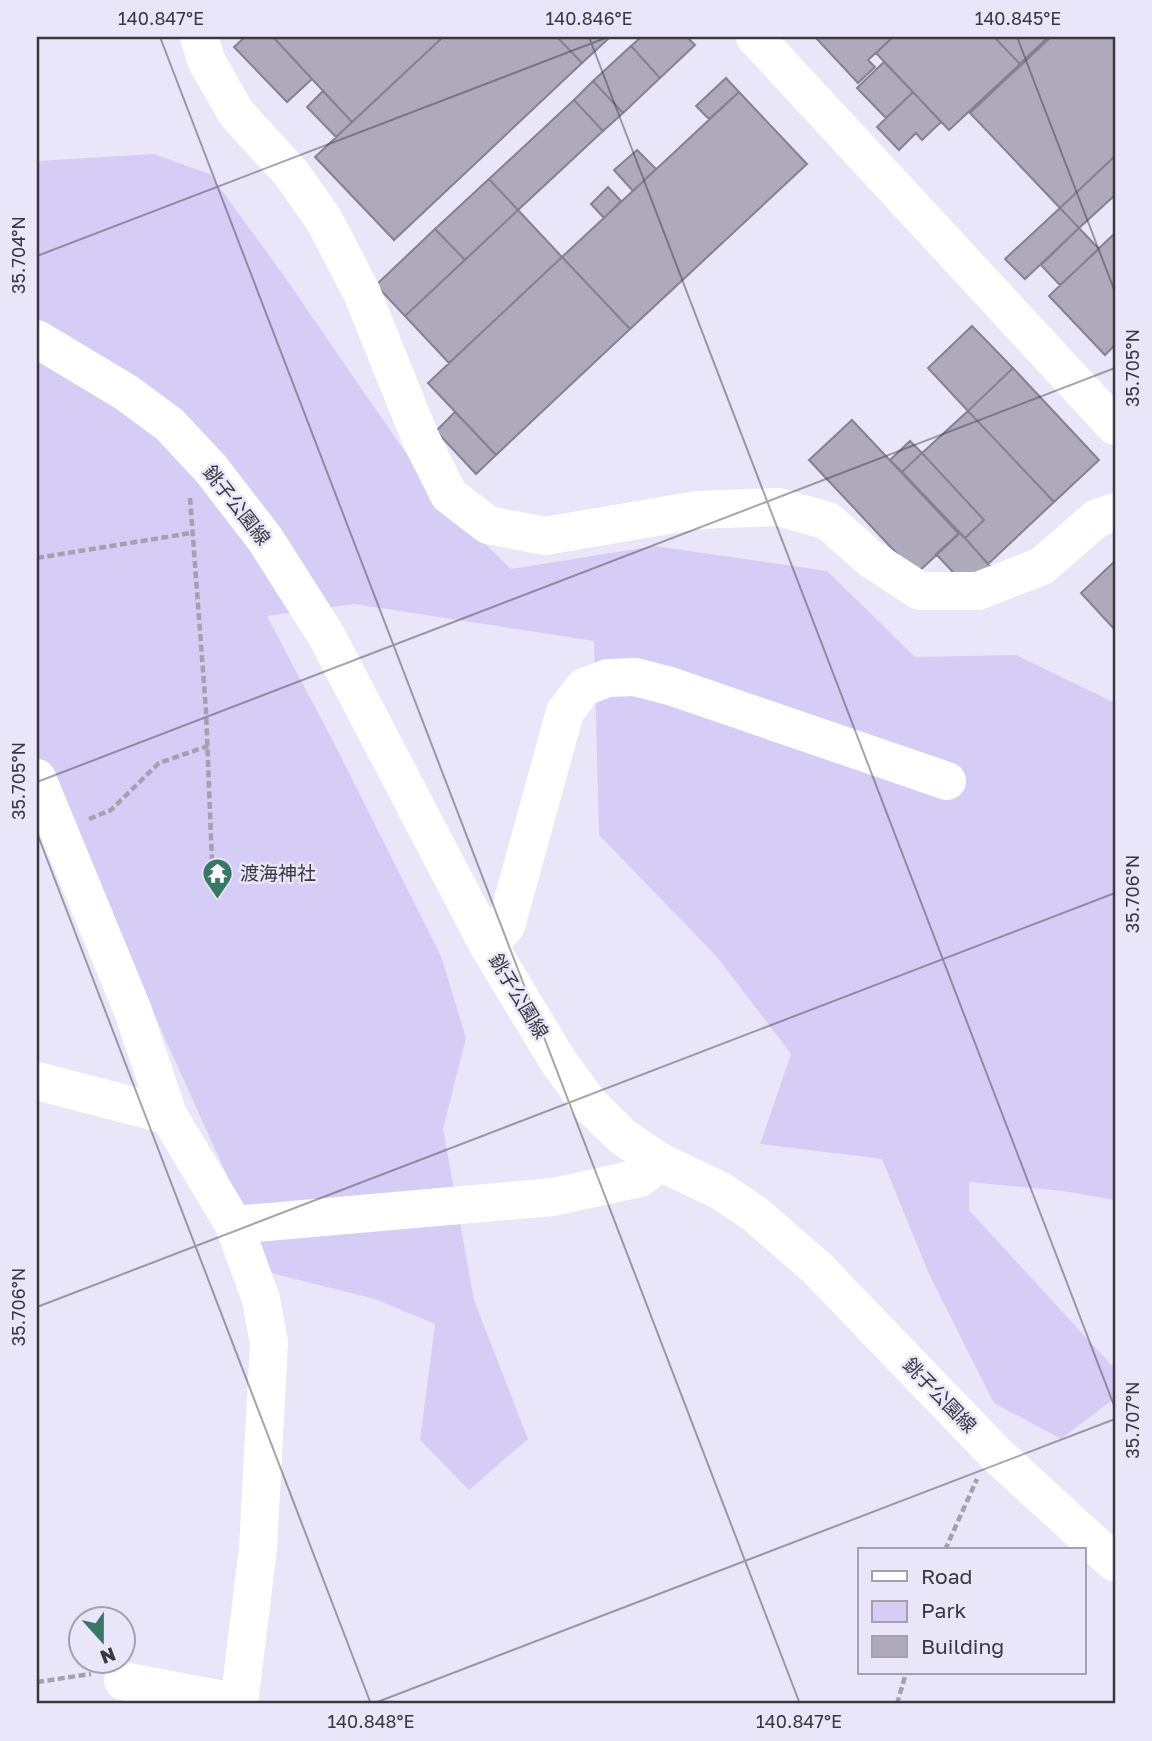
<svg xmlns="http://www.w3.org/2000/svg" width="1152" height="1741" font-family="'Golos Text','Noto Sans JP',sans-serif">
<style>
.green{fill:#d6cdf7}
.building{fill:#aeaabc;stroke:#848192;stroke-width:2}
.lines{fill:none;stroke-linecap:round;stroke-linejoin:round}
.path{stroke:#a4a1af;stroke-width:4.5;stroke-dasharray:7 3.5;stroke-linecap:butt}
.minor{stroke:#fff;stroke-width:38}
.major{stroke:#fff;stroke-width:38}
.ticks{fill:none;stroke:#39373f;stroke-width:2;stroke-opacity:0.45}
.labels{text-anchor:middle;stroke-width:5;stroke-linejoin:round;paint-order:stroke}
.street-label{font-size:19px;fill:#39373f;stroke:#eae6f9}
.poi-label{font-size:19px;fill:#39373f;stroke:#eae6f9;text-anchor:start}
.neatline{fill:none;stroke:#39373f;stroke-width:2.5}
.ticks-label{font-size:18px;text-anchor:middle;fill:#39373f}
</style>
<rect width="100%" height="100%" fill="#eae6f9"/>
<path class="green" d="M 154,154 L 210,174 L 284,276 L 434,494 L 511,569 L 655,546 L 827,571 L 915,657 L 1016,655 L 1115,703 L 1115,1200 L 1063,1191 L 969,1182 L 969,1210 L 1115,1369 L 1115,1398 L 1061,1439 L 994,1403 L 929,1274 L 882,1159 L 760,1144 L 791,1054 L 717,957 L 599,835 L 594,641 L 354,604 L 267,616 L 335,745 L 441,956 L 466,1038 L 443,1129 L 474,1300 L 528,1439 L 469,1490 L 420,1440 L 435,1324 L 375,1299 L 271,1273 L 37,755 L 37,161 Z"/>
<path class="building" d="M 245,37 L 273,37 L 312,79 L 287,102 L 234,47 Z
M 273,37 L 443,37 L 352,122 Z
M 443,37 L 557,37 L 582,63 L 394,240 L 315,157 Z
M 557,37 L 606,37 L 608,39 L 582,63 Z
M 641,37 L 687,37 L 695,45 L 660,78 L 631,46 Z
M 819,37 L 893,37 L 868,60 L 875,67 L 858,83 L 817,39 Z
M 893,37 L 994,37 L 1020,64 L 949,130 L 876,53 Z
M 994,37 L 1048,37 L 1020,64 Z
M 1051,37 L 1115,37 L 1115,156 L 1060,208 L 970,113 Z
M 631,46 L 660,78 L 623,113 L 593,81 Z
M 884,62 L 913,92 L 886,118 L 857,88 Z
M 726,78 L 739,92 L 709,119 L 696,106 Z
M 593,81 L 623,113 L 603,131 L 574,100 Z
M 323,91 L 352,122 L 336,137 L 307,107 Z
M 739,92 L 807,164 L 630,329 L 562,257 Z
M 913,92 L 941,122 L 922,140 L 916,133 L 899,150 L 877,127 Z
M 574,100 L 603,131 L 518,210 L 489,179 Z
M 637,150 L 656,169 L 633,191 L 614,170 Z
M 1115,156 L 1115,195 L 1079,228 L 1060,208 Z
M 489,179 L 518,210 L 465,260 L 435,229 Z
M 608,187 L 621,201 L 604,218 L 591,204 Z
M 1060,208 L 1079,228 L 1025,279 L 1005,259 Z
M 518,210 L 562,257 L 449,363 L 405,316 Z
M 1079,228 L 1099,249 L 1060,285 L 1041,265 Z
M 435,229 L 465,260 L 405,316 L 376,285 Z
M 1115,233 L 1115,345 L 1105,355 L 1049,296 Z
M 562,257 L 630,329 L 496,455 L 428,383 Z
M 972,326 L 1013,368 L 968,411 L 928,368 Z
M 1013,368 L 1099,460 L 1054,502 L 968,411 Z
M 968,411 L 1054,502 L 988,564 L 965,538 L 984,520 L 922,453 Z
M 455,412 L 496,455 L 476,474 L 436,431 Z
M 852,420 L 959,534 L 916,574 L 809,460 Z
M 910,441 L 922,453 L 902,472 L 890,460 Z
M 922,453 L 984,520 L 965,538 L 902,472 Z
M 959,533 L 965,538 L 998,575 L 966,586 L 936,554 Z
M 1115,561 L 1115,630 L 1081,593 Z"/>
<g class="lines">
<path class="path" d="M 190,498 L 206,711 L 212,862
M 37,558 L 191,533
M 89,819 L 111,810 L 159,763 L 208,746
M 945,1550 L 977,1479
M 37,1682 L 91,1674
M 897,1704 L 906,1673"/>
<path class="minor" d="M 199,37 L 206,60 L 236,113 L 291,173 L 324,220 L 362,293 L 420,437 L 449,495 L 488,525 L 545,536 L 697,510 L 779,507 L 828,521 L 871,559 L 920,591 L 978,591 L 1042,566 L 1097,518 L 1115,512
M 755,37 L 1115,426
M 37,778 L 133,1011 L 168,1115 L 234,1225 L 261,1299 L 269,1343 L 258,1548 L 239,1704
M 488,945 L 506,926 L 565,712 L 584,687 L 608,678 L 635,677 L 670,686 L 947,781
M 37,1081 L 168,1115
M 234,1225 L 553,1197 L 640,1178 L 660,1162
M 123,1681 L 239,1703"/>
<path class="major" d="M 37,339 L 127,393 L 170,425 L 211,469 L 265,539 L 326,635 L 488,945 L 558,1061 L 591,1106 L 623,1137 L 660,1162 L 721,1191 L 755,1214 L 817,1268 L 996,1454 L 1115,1563"/>
</g>
<path class="ticks" d="M 160,37 L 800,1704M 589,37 L 1115,1408M 1017,37 L 1115,292M 37,256 L 608,37M 37,782 L 1115,368M 37,833 L 371,1704M 37,1307 L 1115,893M 372,1704 L 1115,1419"/>
<defs>
<symbol id="temple-pin" viewBox="-11 -11 22 30"><path d="M0 17L-7.5 6A9.5 9.5 0 1 1 7.5 6Z" fill="#397866" stroke="#eae6f9"/><path d="M0-6L5-2H3V0L6.5 2.5H4V6H1.5V3h-3V6H-4V2.5H-6.5L-3 0V-2H-5Z" fill="#fff"/></symbol>
</defs>
<g fill-rule="evenodd">
<use href="#temple-pin" x="200" y="856" width="35" height="47"/>
</g>
<g class="labels">
<g class="street-label">
<text transform="translate(237 505) rotate(52)" y="7">銚子公園線</text>
<text transform="translate(519 996) rotate(59)" y="7">銚子公園線</text>
<text transform="translate(940 1395) rotate(46)" y="7">銚子公園線</text>
</g>
<g class="poi-label">
<text x="240" y="880">渡海神社</text>
</g>
</g>
<rect width="1152" height="1741" fill="none" stroke="#eae6f9" stroke-width="77"/>
<rect x="858" y="1548" width="228" height="126" fill="#eae6f9" stroke="#a3a0af" stroke-width="2"/>
<rect x="872" y="1571" width="35" height="10" fill="#ffffff" stroke="#a3a0af" stroke-width="2"/>
<text x="921" y="1584" font-size="21" fill="#39373f">Road</text>
<rect x="872" y="1601" width="35" height="21" fill="#d6cdf7" stroke="#a3a0af" stroke-width="2"/>
<text x="921" y="1618" font-size="21" fill="#39373f">Park</text>
<rect x="872" y="1636" width="35" height="21" fill="#aeaabc" stroke="#a3a0af" stroke-width="2"/>
<text x="921" y="1654" font-size="21" fill="#39373f">Building</text>
<g transform="translate(102 1640) rotate(159)"><circle r="33" fill="#eae6f9" stroke="#a3a0af" stroke-width="2"/>
<path d="M0-5L12 26L0 18L-12 26Z" fill="#397866"/>
<text y="-10" font-size="19" font-weight="bold" text-anchor="middle" fill="#39373f">N</text>
</g>
<rect x="38" y="38" width="1076" height="1664" class="neatline"/>
<g class="ticks-label">
<text x="161" y="25">140.847°E</text>
<text x="589" y="25">140.846°E</text>
<text x="1018" y="25">140.845°E</text>
<text transform="translate(19 255) rotate(-90)" y="6">35.704°N</text>
<text transform="translate(1133 368) rotate(-90)" y="6">35.705°N</text>
<text transform="translate(19 781) rotate(-90)" y="6">35.705°N</text>
<text transform="translate(1133 894) rotate(-90)" y="6">35.706°N</text>
<text transform="translate(19 1307) rotate(-90)" y="6">35.706°N</text>
<text transform="translate(1133 1420) rotate(-90)" y="6">35.707°N</text>
<text x="371" y="1728">140.848°E</text>
<text x="799" y="1728">140.847°E</text>
</g>
</svg>
